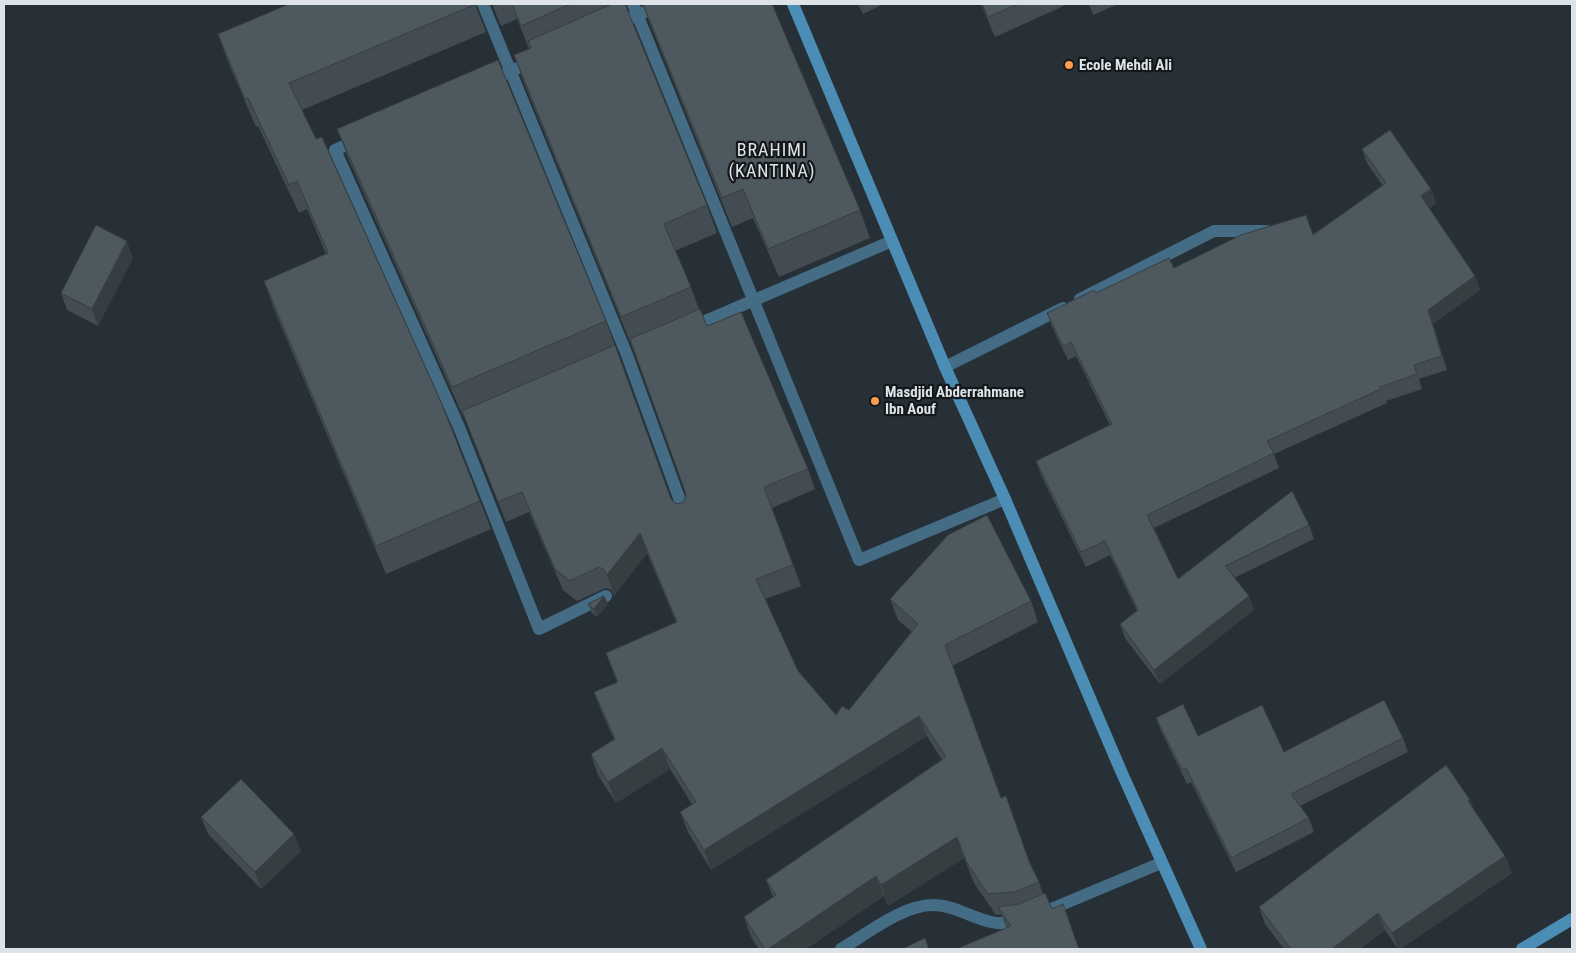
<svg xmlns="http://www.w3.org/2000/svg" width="1576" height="953" font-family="'Roboto Condensed',sans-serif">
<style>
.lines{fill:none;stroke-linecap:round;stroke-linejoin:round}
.street{stroke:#446c85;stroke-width:12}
.secondary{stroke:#4b8db5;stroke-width:12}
.wall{fill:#434c52}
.shaded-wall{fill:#373e42}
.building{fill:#4e585f;stroke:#373e42}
.poi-dot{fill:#fc9d52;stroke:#13181a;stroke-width:2}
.labels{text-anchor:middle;stroke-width:4.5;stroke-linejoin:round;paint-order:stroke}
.poi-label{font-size:15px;font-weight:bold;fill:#dde3e7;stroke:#13181a;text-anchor:start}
.quarter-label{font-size:18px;letter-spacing:1px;fill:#dde3e7;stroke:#13181a}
</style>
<rect width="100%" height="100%" fill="#273037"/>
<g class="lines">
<path class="street" d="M 483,4 L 627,355 L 686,517
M 633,4 L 859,560 L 1005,499
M 615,25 L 663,4
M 490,81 L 533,61
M 357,140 L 335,150 L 459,427 L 539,629 L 606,596
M 1080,299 L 1214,231 L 1267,231
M 689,328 L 892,241
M 945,367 L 1063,308
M 841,949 C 867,934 902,905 933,905 C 954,905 972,918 991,922 C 1003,925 1014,922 1025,920 L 1161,863"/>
<path class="secondary" d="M 793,4 L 945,367 L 1005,499 L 1121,771 L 1201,949
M 1522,949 L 1572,919"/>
</g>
<path class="wall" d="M 475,4 L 486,32 L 302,110 L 480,501 L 491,529 L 386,574 L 274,309 L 264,281 L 326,254 L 307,209 L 299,213 L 258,126 L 256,127 L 228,62 L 218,34 Z
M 492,4 L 625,4 L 707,205 L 717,233 L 675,251 L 691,287 L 699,309 L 707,326 L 808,469 L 815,489 L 772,508 L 801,586 L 765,599 L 798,671 L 836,715 L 849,710 L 912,632 L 898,620 L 890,599 L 1031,601 L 1038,622 L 952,666 L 1001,798 L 1039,882 L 1043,894 L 1052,909 L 1006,928 L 1001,914 L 996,915 L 974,883 L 964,858 L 888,906 L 884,896 L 806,949 L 759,949 L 751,937 L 744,917 L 773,897 L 766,880 L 942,760 L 927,736 L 711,870 L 688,832 L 680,812 L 692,804 L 670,769 L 616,803 L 598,775 L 591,754 L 614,739 L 602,713 L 594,692 L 617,682 L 606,653 L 676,622 L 647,553 L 614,596 L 611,590 L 606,588 L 577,601 L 563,590 L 529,512 L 506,522 L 464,416 L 463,416 L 348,158 L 337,129 L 606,321 L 671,499 L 677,504 L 684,502 L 686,494 L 631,344 L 524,83 L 514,55 L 529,49 L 517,19 L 501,26 Z
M 642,4 L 772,4 L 860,210 L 870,238 L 779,277 L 753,218 L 732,227 Z
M 858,4 L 884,4 L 863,14 Z
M 981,4 L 1068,4 L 995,37 Z
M 1089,4 L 1118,4 L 1093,15 Z
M 1362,149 L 1431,189 L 1436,203 L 1429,208 L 1475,276 L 1480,290 L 1433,324 L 1447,370 L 1419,379 L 1422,389 L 1386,401 L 1387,403 L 1274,454 L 1279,468 L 1154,528 L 1178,579 L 1309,525 L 1314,539 L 1234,578 L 1249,596 L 1254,610 L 1160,684 L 1125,638 L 1120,624 L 1137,611 L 1110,555 L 1086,567 L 1041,475 L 1036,461 L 1110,425 L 1076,356 L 1068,360 L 1052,327 L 1047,313 L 1096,293 L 1174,268 L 1313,234 L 1383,186 L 1367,163 Z
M 133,258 L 98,326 L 67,310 L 61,293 Z
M 604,596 L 608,604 L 597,617 L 591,612 L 588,604 Z
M 1156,718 L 1198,736 L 1284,752 L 1403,738 L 1408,752 L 1300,806 L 1309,818 L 1314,832 L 1236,872 L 1191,782 L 1187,784 L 1161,731 Z
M 1470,800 L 1474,810 L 1505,856 L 1512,873 L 1400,949 L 1398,949 L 1385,930 L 1360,949 L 1284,949 L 1265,924 L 1259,907 Z
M 201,817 L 301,851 L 261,889 L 208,834 Z"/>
<path class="shaded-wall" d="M 1431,189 L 1436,203 L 1426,211 L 1421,196 Z
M 127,241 L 133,258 L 98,326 L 92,309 Z
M 1475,276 L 1480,290 L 1433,324 L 1447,370 L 1428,310 Z
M 640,533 L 647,553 L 614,596 L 607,575 Z
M 604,596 L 608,604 L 597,617 L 594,609 Z
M 1249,596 L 1254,610 L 1160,684 L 1154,670 Z
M 919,716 L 927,736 L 711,870 L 704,850 Z
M 662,748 L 670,769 L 616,803 L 608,782 Z
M 1470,800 L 1476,816 L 1468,801 Z
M 294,834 L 301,851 L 261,889 L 255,872 Z
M 957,837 L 964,858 L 888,906 L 881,885 Z
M 1505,856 L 1512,873 L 1400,949 L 1398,949 L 1392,933 Z
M 876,876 L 884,896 L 806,949 L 768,949 Z
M 1378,913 L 1385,930 L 1360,949 L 1332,949 Z"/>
<path class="building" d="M 289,4 L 476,4 L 289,83 L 316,139 L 322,137 L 441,402 L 480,501 L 376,546 L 264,281 L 328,253 L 297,181 L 289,185 L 248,98 L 245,99 L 218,34 Z
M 512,4 L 570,4 L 521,26 Z
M 612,4 L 625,4 L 707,205 L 664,224 L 691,287 L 621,317 L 514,55 L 531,48 L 528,41 Z
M 643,4 L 772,4 L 860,210 L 768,249 L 743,189 L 722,198 Z
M 982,4 L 1018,4 L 988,17 Z
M 498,60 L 606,321 L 452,387 L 337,129 Z
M 1390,130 L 1431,189 L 1421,196 L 1475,276 L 1428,310 L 1442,356 L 1414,365 L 1417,374 L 1380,387 L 1381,389 L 1267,441 L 1274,453 L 1147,515 L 1178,579 L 1292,491 L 1309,525 L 1225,566 L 1249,596 L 1154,670 L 1120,624 L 1138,610 L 1105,541 L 1081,552 L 1036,461 L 1112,424 L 1071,342 L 1063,346 L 1047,313 L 1094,290 L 1096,293 L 1169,258 L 1174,268 L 1241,235 L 1306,215 L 1313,235 L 1386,183 L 1362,149 Z
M 96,225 L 127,241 L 92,309 L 61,293 Z
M 700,309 L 707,326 L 741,312 L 808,469 L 764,487 L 793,565 L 756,579 L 798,671 L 836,715 L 842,706 L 849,710 L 918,624 L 890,599 L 948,535 L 987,515 L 1031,601 L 945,645 L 1001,798 L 1006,796 L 1030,864 L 1039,882 L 1015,892 L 988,894 L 967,863 L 957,837 L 881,885 L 876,876 L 768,949 L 765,949 L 744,917 L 776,895 L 766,880 L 946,757 L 919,716 L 704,850 L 680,812 L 696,802 L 662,748 L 608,782 L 591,754 L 615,739 L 594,692 L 618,682 L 606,653 L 677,622 L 640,533 L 607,575 L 603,569 L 599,567 L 570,581 L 555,569 L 522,492 L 498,502 L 462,411 L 615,345 L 671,499 L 677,504 L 684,502 L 686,494 L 630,339 Z
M 604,596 L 594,609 L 588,604 Z
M 1384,700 L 1403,738 L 1291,794 L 1309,818 L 1231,858 L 1186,768 L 1182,770 L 1156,718 L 1183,704 L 1198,736 L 1262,705 L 1284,752 Z
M 1446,765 L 1470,800 L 1468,801 L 1505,856 L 1392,933 L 1378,913 L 1332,949 L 1291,949 L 1259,907 Z
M 241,779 L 294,834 L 255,872 L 201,817 Z
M 1045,893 L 1052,909 L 1063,904 L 1079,949 L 956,949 L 1011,926 L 998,907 L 1019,904 Z
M 925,938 L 929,949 L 902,949 Z"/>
<g class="poi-dot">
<circle cx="1069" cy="65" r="5"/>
<circle cx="875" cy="401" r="5"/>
</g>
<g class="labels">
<g class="poi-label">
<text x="1079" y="70">Ecole Mehdi Ali</text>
<text x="885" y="397">Masdjid Abderrahmane<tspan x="885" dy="17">Ibn Aouf</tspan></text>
</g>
<g class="quarter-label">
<text x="772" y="156">BRAHIMI<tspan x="772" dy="21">(KANTINA)</tspan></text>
</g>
</g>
<rect width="1576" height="953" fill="none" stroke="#dde3e7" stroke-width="10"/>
</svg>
